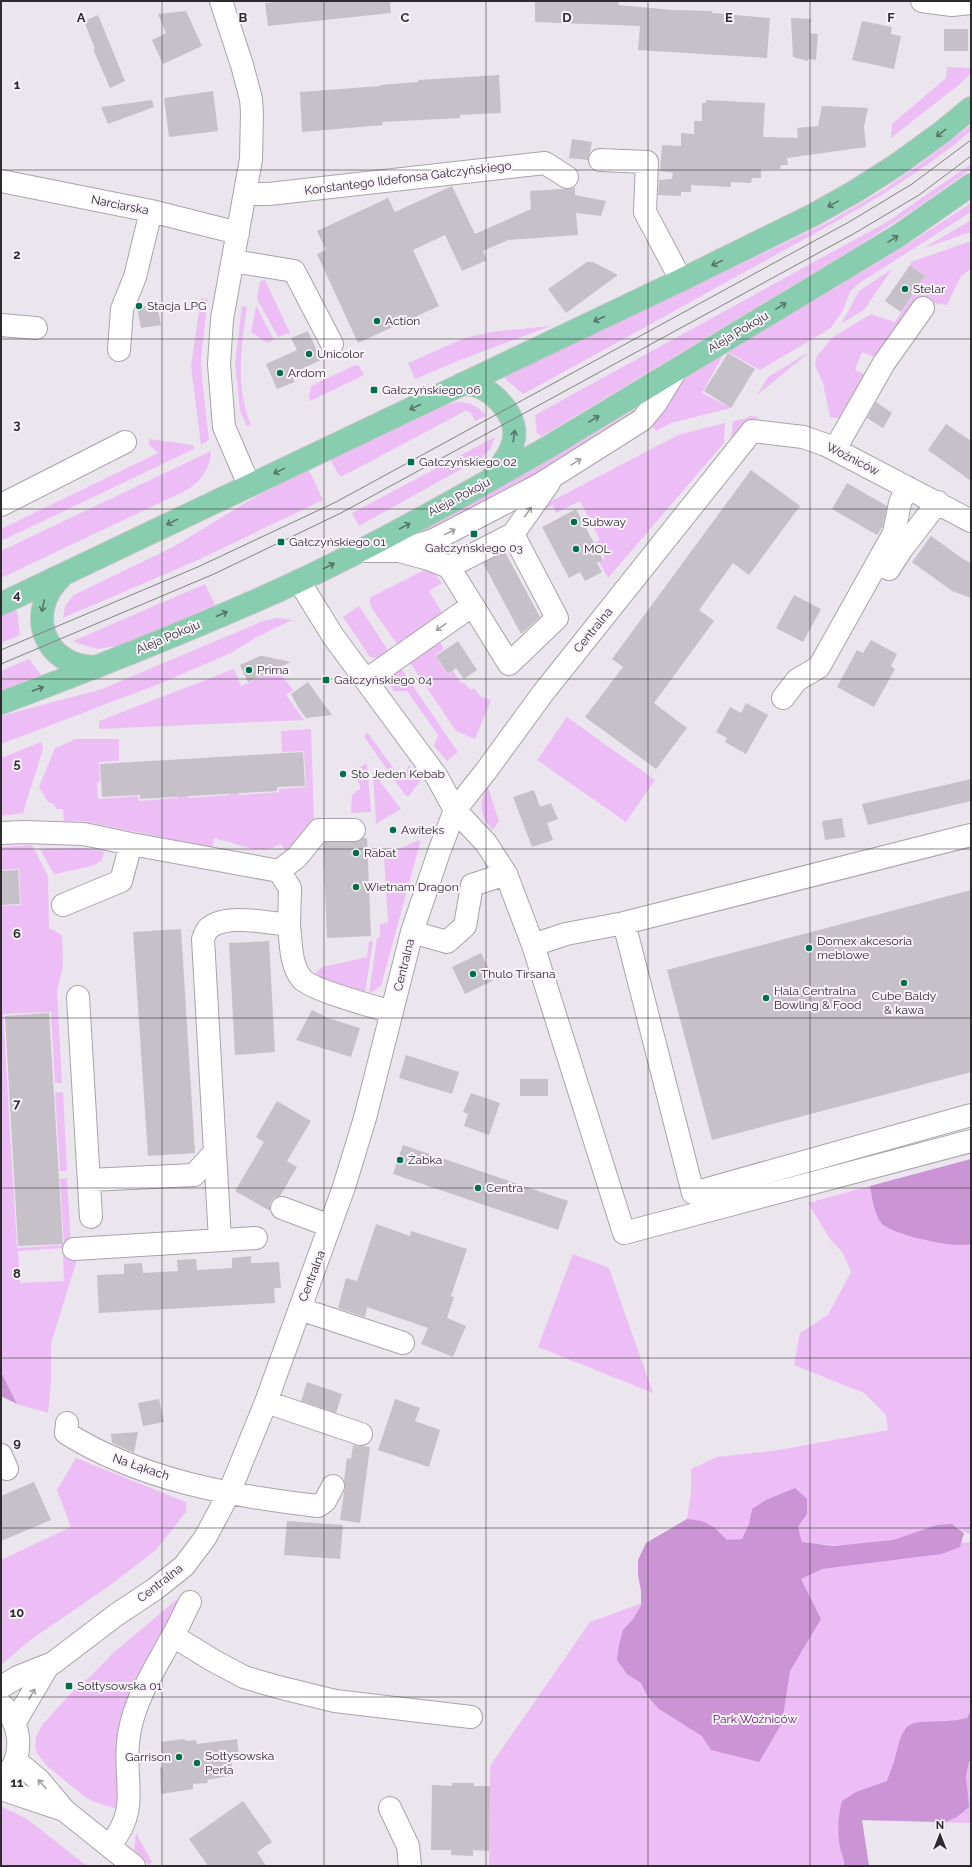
<svg xmlns="http://www.w3.org/2000/svg" width="972" height="1867" font-family="Raleway,sans-serif">
<style>
.green{fill:#edbef6}
.forest{fill:#ca94d5}
.building{fill:#c6c0c8}
.lines{fill:none;stroke-linecap:round;stroke-linejoin:round}
.minor-casing{stroke:#a9a3ab;stroke-width:24}
.major-casing{stroke:#c4c4c4;stroke-width:24}
.minor{stroke:#fff;stroke-width:22}
.major{stroke:#88cdaf;stroke-width:22}
.tram{stroke:#848085;stroke-width:1}
.oneway{stroke:#567468}
.oneway2{stroke:#a0a0a1}
.grid{fill:none;stroke:#2d2b2e;stroke-width:1;stroke-opacity:0.55}
.poi-dot{fill:#007049;stroke:#f9f2fa;stroke-width:1.5}
.labels{text-anchor:middle;stroke-width:4;stroke-linejoin:round;paint-order:stroke}
.street-label{font-size:12px;fill:#2d2b2e;stroke:#f9f2fa}
.poi-label{font-size:12px;fill:#2d2b2e;stroke:#f9f2fa;text-anchor:start}
.park-label{font-size:12px;fill:#591665;stroke:#f9f2fa}
.grid-label{font-size:13px;text-anchor:middle;font-weight:bold;fill:#2d2b2e;stroke:#f9f2fa;stroke-width:4;stroke-linejoin:round;paint-order:stroke}
</style>
<rect width="100%" height="100%" fill="#ebe5ed"/>
<path class="green" d="M 947,67 L 971,68 L 971,73 L 961,83 L 891,138 L 892,124 L 946,78 Z
M 971,125 L 971,131 C 907,185 832,224 759,264 C 680,308 602,351 523,394 L 505,379 L 506,376 L 825,224 L 880,192 L 912,170 Z
M 971,164 L 971,169 L 915,209 L 856,247 L 542,436 L 537,434 L 535,415 L 887,222 Z
M 971,203 L 971,212 L 858,284 L 850,292 L 843,310 L 831,328 L 760,370 L 728,352 L 902,248 Z
M 971,220 L 971,232 L 924,248 Z
M 971,241 L 971,269 L 961,276 L 947,305 L 919,301 L 879,359 L 862,352 L 855,370 L 869,376 L 841,419 L 830,417 L 823,383 L 815,365 L 817,356 L 833,337 L 871,314 L 895,322 L 925,276 L 910,265 L 911,262 Z
M 892,269 L 864,310 L 842,323 L 859,291 Z
M 265,280 L 290,333 L 278,337 L 257,299 L 260,281 Z
M 201,298 L 208,299 L 201,357 L 202,379 L 209,440 L 201,445 L 191,366 Z
M 242,306 L 247,308 C 241,347 235,387 251,425 L 247,426 L 240,411 L 235,363 Z
M 256,306 L 274,340 L 267,343 L 251,332 Z
M 551,326 L 460,360 L 415,379 L 408,363 L 465,338 L 490,332 Z
M 811,351 L 757,395 L 768,377 Z
M 723,355 L 702,393 L 731,408 L 671,423 L 656,431 L 651,423 L 661,416 L 675,390 L 684,379 Z
M 355,365 L 359,366 L 364,375 L 310,401 L 309,398 L 311,386 Z
M 458,402 C 470,402 478,406 486,416 L 475,421 L 470,412 L 465,411 L 343,476 L 339,475 L 330,460 L 449,404 Z
M 644,404 L 645,406 L 568,461 L 420,537 L 413,535 L 538,467 Z
M 750,416 L 760,417 L 744,423 L 731,439 L 733,421 L 747,418 Z
M 725,423 L 724,443 L 608,578 L 599,562 L 605,559 L 596,542 L 600,540 L 580,501 L 556,513 L 553,505 L 543,510 L 546,504 L 678,435 Z
M 495,437 L 491,448 L 481,458 L 359,526 L 352,513 Z
M 149,439 L 193,445 L 194,449 L 1,541 L 1,529 L 158,453 L 149,445 Z
M 211,451 C 210,469 202,480 187,490 L 1,578 L 1,551 Z
M 309,470 L 323,500 L 198,560 L 63,618 L 65,606 L 74,595 L 173,547 L 260,494 Z
M 426,569 L 434,573 L 442,583 L 429,591 L 444,616 L 400,648 L 372,609 L 369,600 L 371,597 Z
M 205,584 L 215,605 L 122,645 L 98,649 L 80,644 L 73,641 Z
M 359,606 L 391,655 L 384,659 L 370,657 L 343,617 Z
M 15,610 L 17,611 L 20,635 L 1,643 L 1,617 Z
M 278,618 L 292,620 L 257,637 L 231,653 L 159,684 L 1,744 L 1,716 L 102,689 L 263,621 Z
M 439,641 L 444,649 L 435,655 L 448,675 L 453,671 L 461,683 L 464,683 L 471,690 L 474,688 L 481,697 L 491,700 L 475,739 L 456,731 L 407,658 Z
M 29,659 L 41,675 L 1,690 L 1,671 Z
M 398,664 L 458,752 L 447,761 L 434,746 L 438,735 L 407,691 L 394,691 L 388,682 L 389,677 Z
M 234,669 L 241,686 L 277,669 L 293,690 L 286,695 L 304,720 L 99,729 L 99,721 Z
M 567,717 L 655,780 L 626,822 L 537,760 Z
M 311,729 L 314,820 L 289,856 L 281,844 C 272,848 267,851 257,848 L 257,850 L 214,838 L 213,848 L 83,821 L 64,821 L 63,809 L 57,809 L 53,804 L 48,802 L 39,787 L 55,748 L 76,739 L 119,739 L 119,761 L 99,762 L 100,782 L 97,783 L 98,799 L 138,796 L 139,801 L 178,798 L 178,795 L 188,794 L 189,798 L 229,795 L 229,792 L 239,791 L 239,795 L 279,792 L 279,789 L 306,787 L 304,751 L 282,752 L 281,731 Z
M 367,732 L 402,780 L 409,765 L 420,781 L 409,796 L 406,796 L 364,737 Z
M 41,742 L 43,749 L 23,813 L 1,816 L 1,758 Z
M 367,763 L 371,812 L 351,813 L 352,795 L 361,788 L 353,771 Z
M 373,772 L 401,809 L 376,824 Z
M 488,787 L 499,822 L 492,830 C 481,816 477,803 488,787 Z
M 419,840 L 420,843 L 381,986 L 369,994 L 377,938 L 380,937 L 380,924 L 388,923 L 384,856 Z
M 32,845 L 48,876 L 49,928 L 62,935 L 63,966 L 57,990 L 62,1083 L 55,1083 L 51,1012 L 3,1014 L 17,1248 L 64,1245 L 60,1179 L 67,1178 L 71,1245 L 63,1248 L 18,1251 L 20,1283 L 64,1281 L 63,1255 L 76,1257 L 76,1263 L 51,1343 L 51,1382 L 48,1413 L 17,1404 L 1,1373 L 1,906 L 21,905 L 19,869 L 1,870 L 1,847 Z
M 83,848 L 104,851 L 102,860 L 93,866 L 54,874 L 40,849 Z
M 369,941 L 373,941 L 365,993 L 318,980 L 314,974 L 323,967 L 367,957 Z
M 63,1092 L 67,1171 L 60,1171 L 55,1093 Z
M 870,1186 L 873,1203 L 967,1245 L 971,1244 L 971,1534 C 963,1533 957,1524 949,1525 C 930,1525 912,1535 893,1540 C 864,1547 832,1546 802,1542 L 798,1527 L 807,1514 L 752,1509 L 749,1524 L 742,1539 L 727,1541 L 715,1528 L 687,1519 L 691,1492 L 691,1469 L 717,1457 L 779,1450 L 888,1430 L 886,1415 L 864,1393 L 794,1365 L 800,1333 L 828,1315 L 851,1272 L 843,1253 L 830,1239 L 808,1203 Z
M 573,1254 L 609,1268 L 653,1393 L 538,1347 Z
M 76,1458 L 186,1502 L 186,1512 L 155,1551 L 109,1586 L 29,1641 L 1,1665 L 1,1560 L 71,1527 L 57,1490 Z
M 971,1542 L 971,1823 L 862,1820 L 869,1866 L 489,1866 L 490,1766 L 590,1622 L 770,1557 Z
M 176,1600 L 185,1601 L 129,1699 L 120,1719 L 117,1738 L 117,1766 L 120,1810 L 95,1802 L 85,1797 L 47,1766 L 37,1753 L 35,1746 L 36,1737 L 42,1725 L 76,1688 L 92,1675 L 112,1654 Z
M 1,1806 L 27,1819 L 87,1866 L 1,1866 Z
M 136,1833 L 152,1862 L 149,1865 L 134,1850 Z"/>
<path class="forest" d="M 971,1159 L 971,1244 C 955,1249 894,1235 882,1224 C 874,1214 872,1198 870,1186 Z
M 1,1372 L 17,1404 L 1,1396 Z
M 795,1488 L 807,1499 L 807,1514 L 798,1527 L 802,1542 L 834,1546 L 893,1540 L 937,1525 L 952,1524 L 964,1533 L 960,1547 L 942,1554 L 822,1569 L 801,1579 L 821,1619 L 790,1671 L 782,1723 L 759,1762 L 711,1750 L 702,1736 L 659,1709 L 648,1697 L 641,1683 L 627,1674 L 617,1660 L 619,1645 L 623,1630 L 633,1619 L 641,1606 L 641,1591 L 638,1575 L 638,1560 L 646,1543 L 687,1519 L 702,1521 L 715,1528 L 727,1540 L 742,1539 L 749,1524 L 752,1509 L 766,1500 Z
M 971,1710 L 971,1761 L 969,1761 L 966,1776 L 969,1807 L 957,1817 L 945,1822 L 862,1820 L 869,1866 L 844,1866 C 845,1859 841,1854 840,1847 C 837,1832 838,1816 842,1801 L 856,1792 L 887,1781 C 890,1773 893,1765 895,1758 C 900,1742 900,1723 921,1722 C 937,1721 951,1722 967,1718 Z"/>
<path class="building" d="M 289,1 L 390,1 L 391,13 L 268,26 L 265,3 Z
M 535,1 L 619,1 L 618,5 L 673,10 L 712,11 L 712,13 L 770,18 L 767,58 L 638,50 L 640,26 L 535,22 Z
M 186,11 L 202,46 L 163,64 L 152,40 L 166,33 L 158,14 Z
M 98,15 L 125,81 L 110,88 L 93,49 L 95,49 L 84,21 Z
M 791,18 L 811,19 L 810,33 L 818,34 L 816,60 L 808,59 L 808,61 L 793,57 Z
M 862,21 L 892,27 L 891,34 L 901,36 L 894,69 L 852,60 Z
M 944,29 L 968,29 L 968,51 L 944,51 Z
M 499,75 L 501,113 L 460,115 L 460,118 L 382,122 L 383,125 L 302,132 L 300,92 L 380,86 L 380,85 L 418,82 L 418,80 Z
M 213,91 L 218,131 L 169,137 L 164,98 Z
M 152,100 L 154,107 L 108,124 L 101,107 Z
M 706,100 L 765,103 L 763,137 L 798,138 L 797,128 L 818,126 L 822,106 L 868,108 L 864,126 L 866,147 L 787,158 L 788,165 L 781,165 L 780,169 L 761,169 L 761,178 L 752,178 L 751,183 L 731,182 L 731,187 L 691,185 L 691,192 L 681,192 L 681,196 L 658,195 L 659,180 L 672,179 L 673,173 L 660,171 L 662,145 L 681,146 L 681,133 L 694,134 L 694,121 L 702,121 L 702,103 L 706,103 Z
M 572,139 L 592,142 L 588,160 L 569,158 Z
M 452,186 L 475,234 L 531,209 L 530,191 L 575,188 L 575,195 L 606,201 L 601,216 L 576,213 L 578,235 L 508,240 L 483,251 L 487,260 L 462,271 L 445,235 L 413,250 L 439,306 L 358,343 L 317,254 L 326,250 L 317,231 L 388,198 L 395,212 Z
M 587,262 L 593,262 L 618,275 L 566,313 L 548,289 Z
M 910,265 L 925,276 L 901,312 L 885,301 Z
M 157,304 L 161,325 L 141,328 L 137,308 Z
M 308,331 L 321,360 L 291,374 L 295,382 L 277,389 L 266,364 L 297,350 L 291,338 Z
M 728,353 L 755,369 L 731,408 L 704,391 Z
M 876,402 L 892,413 L 883,428 L 867,418 Z
M 946,424 L 971,441 L 971,481 L 928,450 Z
M 751,470 L 800,506 L 749,575 L 733,563 L 699,610 L 714,621 L 654,703 L 687,728 L 656,769 L 585,717 L 623,667 L 612,659 Z
M 847,483 L 887,506 L 883,526 L 877,535 L 832,509 Z
M 576,509 L 603,560 L 597,563 L 602,572 L 585,581 L 580,572 L 569,578 L 542,527 Z
M 931,536 L 963,559 L 971,563 L 971,598 L 952,591 L 912,562 Z
M 505,552 L 540,617 L 521,634 L 483,563 Z
M 794,595 L 821,609 L 803,642 L 776,628 Z
M 871,640 L 897,654 L 891,666 L 895,669 L 874,707 L 837,687 L 857,650 L 863,653 Z
M 458,641 L 477,670 L 464,679 L 456,668 L 448,674 L 436,656 Z
M 260,656 L 263,656 L 291,662 L 248,682 L 240,665 Z
M 308,682 L 318,696 L 332,715 L 306,718 L 298,707 L 291,694 Z
M 746,703 L 768,715 L 746,754 L 725,742 L 727,738 L 716,732 L 730,707 L 741,713 Z
M 303,752 L 305,786 L 277,787 L 277,791 L 140,799 L 140,795 L 102,797 L 100,764 Z
M 971,779 L 971,801 L 868,825 L 862,804 Z
M 534,790 L 540,807 L 551,803 L 558,819 L 547,823 L 553,840 L 532,847 L 513,797 Z
M 842,818 L 845,837 L 825,840 L 822,821 Z
M 363,838 L 367,838 L 371,936 L 327,938 L 323,845 L 325,842 L 354,842 Z
M 18,870 L 20,904 L 1,905 L 1,871 Z
M 971,890 L 971,1072 L 712,1140 L 667,970 Z
M 181,929 L 195,1153 L 148,1156 L 133,932 Z
M 269,941 L 275,1052 L 235,1055 L 229,943 Z
M 481,953 L 494,980 L 465,994 L 452,967 Z
M 312,1010 L 328,1018 L 360,1028 L 351,1057 L 296,1040 Z
M 49,1013 L 63,1244 L 18,1246 L 5,1016 Z
M 406,1055 L 459,1072 L 452,1094 L 399,1078 Z
M 520,1079 L 548,1079 L 548,1096 L 520,1096 Z
M 471,1093 L 500,1103 L 489,1135 L 464,1126 L 468,1114 L 463,1112 Z
M 277,1101 L 311,1121 L 287,1161 L 297,1167 L 280,1196 L 274,1198 L 270,1203 L 270,1211 L 235,1191 L 264,1142 L 256,1137 Z
M 403,1145 L 568,1201 L 558,1230 L 393,1174 Z
M 376,1224 L 410,1236 L 411,1231 L 467,1249 L 451,1296 L 454,1297 L 447,1318 L 466,1326 L 453,1357 L 421,1344 L 428,1328 L 367,1307 L 365,1317 L 338,1308 L 346,1278 L 357,1281 Z
M 251,1256 L 251,1263 L 279,1262 L 281,1288 L 274,1288 L 275,1303 L 99,1313 L 97,1275 L 124,1274 L 124,1264 L 142,1263 L 143,1273 L 178,1271 L 177,1260 L 196,1259 L 197,1270 L 232,1268 L 232,1258 Z
M 307,1382 L 342,1394 L 336,1413 L 301,1401 Z
M 159,1399 L 164,1422 L 143,1426 L 138,1403 Z
M 395,1399 L 420,1408 L 415,1421 L 440,1430 L 429,1467 L 378,1450 Z
M 138,1432 L 134,1453 L 112,1443 L 111,1434 Z
M 353,1445 L 370,1447 L 360,1523 L 340,1520 L 345,1486 L 344,1480 L 347,1458 L 351,1459 Z
M 34,1482 L 51,1520 L 1,1541 L 1,1496 Z
M 287,1521 L 343,1525 L 340,1559 L 284,1555 Z
M 183,1739 L 187,1741 L 196,1740 L 197,1744 L 237,1739 L 239,1757 L 231,1758 L 233,1775 L 207,1780 L 208,1783 L 193,1784 L 193,1789 L 161,1794 L 160,1768 L 163,1767 L 161,1742 Z
M 452,1783 L 474,1783 L 474,1786 L 490,1786 L 489,1851 L 473,1850 L 473,1856 L 451,1855 L 451,1850 L 431,1850 L 432,1785 L 452,1786 Z
M 243,1801 L 272,1842 L 257,1852 L 266,1866 L 208,1866 L 189,1839 Z"/>
<g class="lines">
<defs>
<path id="minor" d="M 221,1 L 242,65 L 251,99 L 252,112 L 251,159 L 222,319 L 219,364 L 224,427 L 249,485
M 922,1 L 952,5 L 971,3
M 600,160 L 647,162 L 645,212 L 681,280
M 1,181 L 151,211 L 238,233
M 245,194 L 269,194 L 545,163 L 567,177
M 233,261 L 294,271 L 332,344
M 1,325 L 36,328
M 119,350 L 122,309 L 135,277 L 151,211
M 835,449 L 884,363 L 923,308
M 1,505 L 125,442
M 359,551 L 399,551 L 434,540 L 539,485 L 642,420 L 656,403 L 676,370
M 399,551 L 429,559 L 449,567 L 513,534 L 549,483
M 449,567 L 509,664 L 557,618 L 513,534
M 889,569 L 901,550 L 938,502
M 299,581 L 333,636 L 437,777 L 455,810 L 486,843 L 506,874 L 533,945 L 624,1233 L 971,1141
M 366,680 L 473,605
M 783,698 L 797,680 L 819,667 L 894,533 L 900,503 L 907,487
M 1,833 L 24,832 L 84,834 L 131,844
M 279,871 L 290,888 L 289,925
M 63,905 L 121,881 L 131,844 L 279,871 L 297,857 L 319,830 L 354,830
M 624,923 L 693,1193 L 971,1115
M 412,932 L 447,942 L 465,926 L 472,885 L 506,874
M 533,945 L 566,934 L 624,923 L 971,835
M 78,997 L 91,1217
M 89,1180 L 194,1175 L 215,1152
M 282,1208 L 330,1226
M 220,1240 L 203,939 C 205,935 206,930 209,928 C 226,913 268,923 289,925 C 291,942 290,965 302,979 C 312,990 375,1007 392,1012
M 74,1249 L 256,1238
M 300,1309 L 403,1343
M 266,1402 L 361,1434
M 67,1423 L 66,1433 C 141,1480 231,1496 318,1506 L 325,1501 L 333,1486
M 1,1455 L 7,1469
M 173,1636 L 214,1661 L 244,1677 L 278,1687 L 335,1701 L 471,1717
M 1,1687 L 18,1677 L 53,1663 L 116,1615 L 155,1589 L 184,1566 L 205,1538 L 229,1493 L 266,1402 L 344,1187 L 365,1118 L 412,932 L 439,852 L 455,810 L 486,771 L 543,693 L 752,431 L 803,437 L 826,445 L 971,521
M 1,1704 C 23,1725 25,1760 1,1781
M 15,1722 L 48,1666
M 16,1761 L 39,1780 L 64,1810 L 134,1866
M 1,1789 L 64,1810
M 390,1808 L 408,1846 L 410,1866
M 110,1845 C 140,1809 124,1784 128,1743 C 131,1704 154,1671 172,1637 C 179,1626 184,1613 190,1602"/>
<path id="major" d="M 462,384 C 478,384 489,390 500,402 C 524,428 515,450 494,474
M 62,576 C 24,611 43,667 96,667
M 1,604 L 681,280 L 813,215 L 854,192 L 895,166 L 942,132 L 971,108
M 1,703 C 90,670 178,635 264,597 C 361,554 453,501 545,449 L 898,236 L 971,185"/>
</defs>
<use href="#minor" class="minor-casing"/>
<use href="#major" class="major-casing"/>
<use href="#minor" class="minor"/>
<use href="#major" class="major"/>
<path class="tram" d="M 1,650 L 200,566 L 336,502 L 849,222 L 912,184 L 971,140
M 1,664 L 214,574 L 341,513 L 855,233 L 919,195 L 971,156"/>
</g>
<defs><path id="oneway-shaft" d="M-6 0H5M1.5-3L5.5 0L1.5 3" fill="none" stroke-width="1.6" stroke-linecap="round" stroke-linejoin="round"/></defs>
<g class="oneway">
<use href="#oneway-shaft" transform="translate(941 133) rotate(142)"/>
<use href="#oneway-shaft" transform="translate(833 204) rotate(151)"/>
<use href="#oneway-shaft" transform="translate(893 239) rotate(-32)"/>
<use href="#oneway-shaft" transform="translate(717 263) rotate(154)"/>
<use href="#oneway-shaft" transform="translate(781 306) rotate(-31)"/>
<use href="#oneway-shaft" transform="translate(599 319) rotate(155)"/>
<use href="#oneway-shaft" transform="translate(415 407) rotate(155)"/>
<use href="#oneway-shaft" transform="translate(594 419) rotate(-31)"/>
<use href="#oneway-shaft" transform="translate(514 436) rotate(-82)"/>
<use href="#oneway-shaft" transform="translate(279 471) rotate(154)"/>
<use href="#oneway-shaft" transform="translate(172 522) rotate(154)"/>
<use href="#oneway-shaft" transform="translate(405 526) rotate(-28)"/>
<use href="#oneway-shaft" transform="translate(329 566) rotate(-26)"/>
<use href="#oneway-shaft" transform="translate(43 606) rotate(103)"/>
<use href="#oneway-shaft" transform="translate(222 614) rotate(-23)"/>
<use href="#oneway-shaft" transform="translate(38 689) rotate(-20)"/>
</g>
<g class="oneway2">
<use href="#oneway-shaft" transform="translate(576 462) rotate(-32)"/>
<use href="#oneway-shaft" transform="translate(528 512) rotate(-55)"/>
<use href="#oneway-shaft" transform="translate(450 532) rotate(-26)"/>
<use href="#oneway-shaft" transform="translate(441 627) rotate(145)"/>
<use href="#oneway-shaft" transform="translate(32 1694) rotate(-60)"/>
<use href="#oneway-shaft" transform="translate(42 1784) rotate(-132)"/>
</g>
<path class="grid" d="M 162,1 L 162,1866M 324,1 L 324,1866M 486,1 L 486,1866M 648,1 L 648,1866M 810,1 L 810,1866M 1,170 L 971,170M 1,339 L 971,339M 1,509 L 971,509M 1,679 L 971,679M 1,849 L 971,849M 1,1018 L 971,1018M 1,1188 L 971,1188M 1,1358 L 971,1358M 1,1528 L 971,1528M 1,1697 L 971,1697"/>
<g class="poi-dot">
<circle cx="905" cy="289" r="4"/>
<circle cx="139" cy="306" r="4"/>
<circle cx="377" cy="321" r="4"/>
<circle cx="309" cy="354" r="4"/>
<circle cx="280" cy="373" r="4"/>
<rect x="370" y="386" width="8" height="8" rx="2"/>
<rect x="407" y="458" width="8" height="8" rx="2"/>
<circle cx="574" cy="522" r="4"/>
<rect x="470" y="530" width="8" height="8" rx="2"/>
<rect x="277" y="538" width="8" height="8" rx="2"/>
<circle cx="576" cy="549" r="4"/>
<circle cx="249" cy="670" r="4"/>
<rect x="322" y="676" width="8" height="8" rx="2"/>
<circle cx="343" cy="774" r="4"/>
<circle cx="393" cy="830" r="4"/>
<circle cx="356" cy="853" r="4"/>
<circle cx="356" cy="887" r="4"/>
<circle cx="809" cy="948" r="4"/>
<circle cx="473" cy="974" r="4"/>
<circle cx="904" cy="983" r="4"/>
<circle cx="766" cy="998" r="4"/>
<circle cx="400" cy="1160" r="4"/>
<circle cx="478" cy="1188" r="4"/>
<rect x="65" y="1682" width="8" height="8" rx="2"/>
<circle cx="179" cy="1757" r="4"/>
<circle cx="197" cy="1763" r="4"/>
</g>
<g class="labels">
<g class="street-label">
<text transform="translate(408 178) rotate(-7)" y="4">Konstantego Ildefonsa Gałczyńskiego</text>
<text transform="translate(120 205) rotate(11)" y="4">Narciarska</text>
<text transform="translate(738 332) rotate(-31)" y="4">Aleja Pokoju</text>
<text transform="translate(853 459) rotate(27)" y="4">Woźniców</text>
<text transform="translate(459 497) rotate(-28)" y="4">Aleja Pokoju</text>
<text transform="translate(593 630) rotate(-51)" y="4">Centralna</text>
<text transform="translate(168 637) rotate(-23)" y="4">Aleja Pokoju</text>
<text transform="translate(404 965) rotate(-76)" y="4">Centralna</text>
<text transform="translate(312 1276) rotate(-69)" y="4">Centralna</text>
<text transform="translate(141 1467) rotate(19)" y="4">Na Łąkach</text>
<text transform="translate(160 1583) rotate(-38)" y="4">Centralna</text>
</g>
<g class="poi-label">
<text x="913" y="293">Stelar</text>
<text x="147" y="310">Stacja LPG</text>
<text x="385" y="325">Action</text>
<text x="317" y="358">Unicolor</text>
<text x="288" y="377">Ardom</text>
<text x="382" y="394">Gałczyńskiego 06</text>
<text x="419" y="466">Gałczyńskiego 02</text>
<text x="582" y="526">Subway</text>
<text x="289" y="546">Gałczyńskiego 01</text>
<text x="474" y="552" text-anchor="middle">Gałczyńskiego 03</text>
<text x="584" y="553">MOL</text>
<text x="257" y="674">Prima</text>
<text x="334" y="684">Gałczyńskiego 04</text>
<text x="351" y="778">Sto Jeden Kebab</text>
<text x="401" y="834">Awiteks</text>
<text x="364" y="857">Rabat</text>
<text x="364" y="891">Wietnam Dragon</text>
<text x="817" y="945">Domex akcesoria<tspan x="817" dy="14">meblowe</tspan></text>
<text x="481" y="978">Thulo Tirsana</text>
<text x="774" y="995">Hala Centralna<tspan x="774" dy="14">Bowling &amp; Food</tspan></text>
<text x="904" y="1000" text-anchor="middle">Cube Baldy<tspan x="904" dy="14">&amp; kawa</tspan></text>
<text x="408" y="1164">Żabka</text>
<text x="486" y="1192">Centra</text>
<text x="77" y="1690">Sołtysowska 01</text>
<text x="205" y="1760">Sołtysowska<tspan x="205" dy="14">Perła</tspan></text>
<text x="171" y="1761" text-anchor="end">Garrison</text>
</g>
<g class="park-label">
<text x="755" y="1723">Park Woźniców</text>
</g>
</g>
<g class="grid-label">
<text x="81" y="22">A</text>
<text x="243" y="22">B</text>
<text x="405" y="22">C</text>
<text x="567" y="22">D</text>
<text x="729" y="22">E</text>
<text x="891" y="22">F</text>
<text x="17" y="89">1</text>
<text x="17" y="259">2</text>
<text x="17" y="429">3</text>
<text x="17" y="599">4</text>
<text x="17" y="768">5</text>
<text x="17" y="938">6</text>
<text x="17" y="1108">7</text>
<text x="17" y="1278">8</text>
<text x="17" y="1447">9</text>
<text x="17" y="1617">10</text>
<text x="17" y="1787">11</text>
</g>
<rect width="972" height="1867" fill="none" stroke="#2d2b2e" stroke-width="4"/>
<g transform="translate(940 1835)" stroke="#f9f2fa" stroke-width="3" paint-order="stroke">
<path d="M0-3L7 15L0 10L-7 15Z" fill="#2d2b2e"/>
<text y="-6" font-size="11" font-weight="bold" text-anchor="middle" fill="#2d2b2e">N</text>
</g>
</svg>
